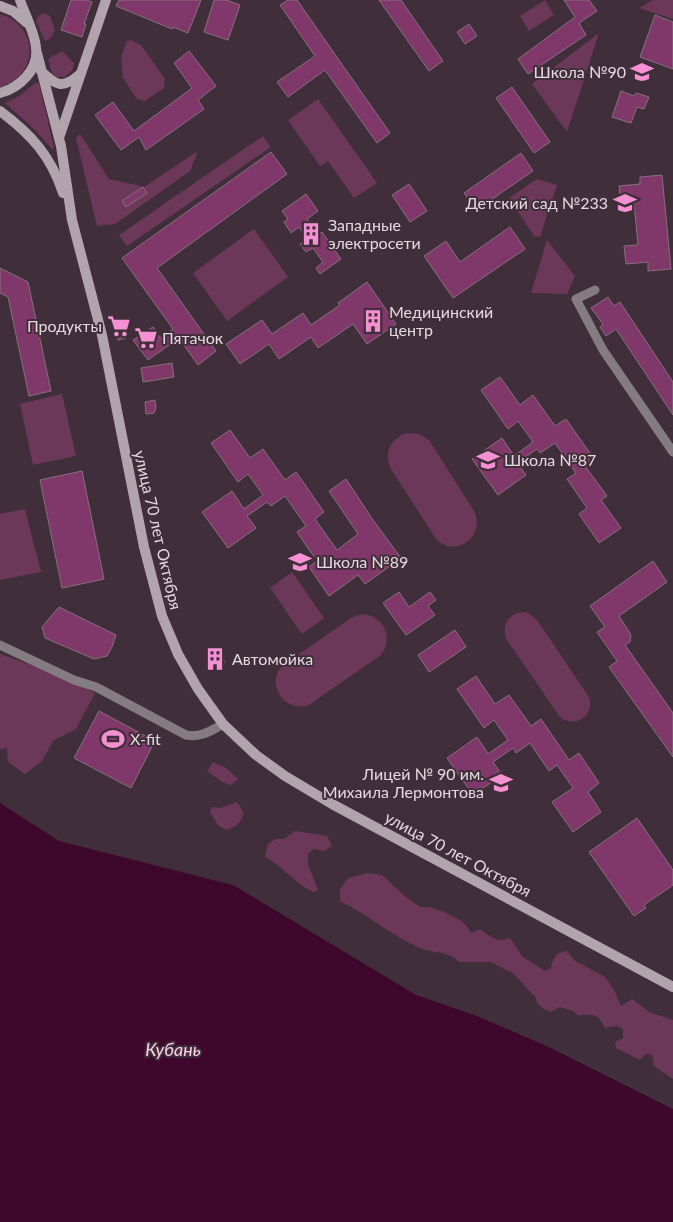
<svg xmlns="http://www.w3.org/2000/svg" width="673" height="1222" font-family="Lato,sans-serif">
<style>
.green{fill:#6b385a}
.water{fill:#3d072e}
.building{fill:#803769;stroke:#85717d}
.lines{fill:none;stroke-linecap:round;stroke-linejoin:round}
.street{stroke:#857c81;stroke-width:9}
.secondary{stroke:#b2a4ac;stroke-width:10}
.labels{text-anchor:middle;stroke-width:4;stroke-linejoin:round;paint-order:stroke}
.poi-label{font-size:16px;fill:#e4d9df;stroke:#402f3a;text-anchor:start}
.street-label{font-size:16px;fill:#e4d9df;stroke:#402f3a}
.water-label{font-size:18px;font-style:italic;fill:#fbcfea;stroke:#402f3a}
</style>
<rect width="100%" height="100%" fill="#402f3a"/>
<path class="green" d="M 545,0 L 554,15 L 529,31 L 520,16 Z
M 653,0 L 673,0 L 673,19 L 639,8 Z
M 43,13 L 50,16 L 55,30 L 50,39 L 45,41 L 36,21 L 39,15 Z
M 0,14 C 39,25 40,76 0,87 Z
M 599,33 L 567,132 L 532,84 Z
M 131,40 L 141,45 L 165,79 L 164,88 L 145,101 L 137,99 L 123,78 L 121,57 L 127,41 Z
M 62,51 L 74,63 L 73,69 L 65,77 L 55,77 L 52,73 L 48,59 Z
M 35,83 L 39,83 L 54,148 L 52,149 L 32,127 L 5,103 L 21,95 Z
M 318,99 L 377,183 L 354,198 L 328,161 L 320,166 L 288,120 Z
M 80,134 L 109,179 L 144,187 L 198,151 L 190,171 L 115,224 L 97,226 L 76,138 Z
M 263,136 L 271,147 L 127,246 L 119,235 Z
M 537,179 L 557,185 L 540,237 L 534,236 L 509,198 Z
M 254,229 L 288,277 L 227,321 L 193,273 Z
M 547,240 L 575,276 L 567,294 L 531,293 Z
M 62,394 L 76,456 L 33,465 L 20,404 Z
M 407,433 L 419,434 L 429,440 L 474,511 C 486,536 456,559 436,539 L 391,469 C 383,453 391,438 407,433 Z
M 25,509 L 41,572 L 0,580 L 0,514 Z
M 292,572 L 324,618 L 302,634 L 270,588 Z
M 524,612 L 530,614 L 537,620 L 589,697 C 595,716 575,729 560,717 L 507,640 C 500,626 509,613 524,612 Z
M 362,614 C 384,615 394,638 381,655 L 309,705 C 285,713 265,685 282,666 L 351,618 Z
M 0,654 L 57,674 L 95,693 L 76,729 L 53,741 L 42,761 L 25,774 L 8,762 L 7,748 L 0,749 Z
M 213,762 L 226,768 L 238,779 L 231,785 L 222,782 L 207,771 Z
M 237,802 L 244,813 C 241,822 236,828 226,830 L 218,825 L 210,812 L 212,807 L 220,808 Z
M 295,831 L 327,836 L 332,846 L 324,851 L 313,849 L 308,854 L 308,865 L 318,890 L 313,892 C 294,883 283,866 265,857 L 268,844 L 276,839 L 284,839 Z
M 368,873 L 382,875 L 406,897 L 420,907 L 429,907 L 442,911 L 462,921 L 472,933 L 480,929 C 491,936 496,944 510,938 L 523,957 L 545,971 L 551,968 C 553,958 556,952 567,951 L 575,961 L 605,977 L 614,990 L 621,1006 L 632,999 L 649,1012 L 673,1020 L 673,1079 L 654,1066 L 652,1055 L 646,1054 L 640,1060 L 616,1048 L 615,1042 L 623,1038 L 623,1029 L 617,1026 L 605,1028 C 598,1012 592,1015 577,1015 L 573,1011 L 560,1007 L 551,1012 L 544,1009 L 537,1003 L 536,998 L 514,974 L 491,962 L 459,962 C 449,950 434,954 420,948 C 392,936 368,915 340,901 L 340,889 L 348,878 Z"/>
<path class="water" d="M 0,803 L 59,841 L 233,885 L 416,995 L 477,1016 L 549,1047 L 673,1109 L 673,1222 L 0,1222 Z"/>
<path class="building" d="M 71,0 L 86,0 L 92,2 L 84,24 L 86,24 L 82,37 L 61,30 Z
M 119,0 L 201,0 L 188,33 L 173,27 L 172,29 L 116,6 Z
M 214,0 L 226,0 L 240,5 L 228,40 L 204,32 Z
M 288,0 L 297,0 L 390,133 L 377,143 L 325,70 L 288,97 L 277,82 L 315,56 L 280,5 Z
M 379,0 L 401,0 L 443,61 L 429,71 Z
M 564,0 L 589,0 L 597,11 L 579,23 L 586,35 L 528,74 L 518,59 L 575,17 Z
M 655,15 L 673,22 L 673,69 L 640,57 Z
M 469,24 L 477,36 L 465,44 L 457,32 Z
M 189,51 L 216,86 L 198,100 L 204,109 L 146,150 L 139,137 L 121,150 L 95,115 L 113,102 L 134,131 L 192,88 L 174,63 Z
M 512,87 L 550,142 L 534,153 L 496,98 Z
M 621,91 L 634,96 L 636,93 L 649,97 L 644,109 L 637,107 L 631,123 L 612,117 Z
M 271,152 L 287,174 L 157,268 L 216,351 L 198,365 L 179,338 L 148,360 L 133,340 L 153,327 L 160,338 L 173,329 L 122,258 Z
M 521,153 L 533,171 L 476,210 L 464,193 Z
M 662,175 L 671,269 L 648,271 L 648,262 L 626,264 L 624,246 L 638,245 L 634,203 L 621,204 L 619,186 L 640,184 L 640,177 Z
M 409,184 L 427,211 L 410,222 L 392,195 Z
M 143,187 L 147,193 L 126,207 L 122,201 Z
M 306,194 L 318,211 L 307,219 L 318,234 L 322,232 L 341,259 L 320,274 L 316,268 L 323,262 L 313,248 L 306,252 L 300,244 L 307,239 L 299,227 L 291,233 L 284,222 L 288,219 L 282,211 Z
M 510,227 L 525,249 L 453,298 L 424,256 L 446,241 L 460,262 Z
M 0,268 L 28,282 L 51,391 L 29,396 L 8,297 L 0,293 Z
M 367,282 L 396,324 L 367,344 L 353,324 L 318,348 L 311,337 L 279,359 L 269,344 L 240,364 L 226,344 L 262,320 L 272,334 L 303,313 L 311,325 L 340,305 L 338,303 Z
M 608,297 L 614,306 L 620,302 L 673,382 L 673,415 L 616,329 L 606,336 L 600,327 L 603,324 L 591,308 Z
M 122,319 L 126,338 L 118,340 L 114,322 Z
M 172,363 L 174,377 L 143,382 L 141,368 Z
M 500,377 L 520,405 L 533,395 L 555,426 L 566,419 L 594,459 L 585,466 L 607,496 L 601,500 L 621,528 L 599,543 L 579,514 L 587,508 L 567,479 L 576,473 L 555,443 L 540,453 L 537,449 L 517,463 L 526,475 L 498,495 L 472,459 L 502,438 L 514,456 L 533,442 L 518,421 L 508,429 L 481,390 Z
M 155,400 L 156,408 L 154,413 L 146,414 L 145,402 Z
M 230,430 L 250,458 L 263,449 L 285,480 L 296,472 L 324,512 L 315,519 L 337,550 L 358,534 L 329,491 L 346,479 L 373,520 L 401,558 L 365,584 L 358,575 L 329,596 L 309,567 L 317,561 L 297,532 L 306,526 L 285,496 L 271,506 L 267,502 L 247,516 L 256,528 L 228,548 L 202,512 L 232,491 L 244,509 L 263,495 L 248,474 L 238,482 L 211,443 Z
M 82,471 L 104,579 L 62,588 L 40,480 Z
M 653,561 L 667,582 L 619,616 L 631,635 L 630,642 L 625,645 L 673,713 L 673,757 L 609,667 L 617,661 L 597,632 L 605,627 L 590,606 Z
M 399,592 L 409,607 L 430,592 L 436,600 L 428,606 L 435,615 L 406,635 L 383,603 Z
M 59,607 L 116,635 L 112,647 L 107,656 L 94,659 L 45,638 L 42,627 Z
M 455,630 L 466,647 L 429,672 L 418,655 Z
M 215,649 L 225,662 L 215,669 L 206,656 Z
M 476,676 L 495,704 L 509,695 L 531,726 L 541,719 L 569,760 L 579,753 L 599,783 L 588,792 L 601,812 L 573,832 L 552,802 L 573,788 L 557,765 L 549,771 L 530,743 L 516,753 L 513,748 L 493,762 L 502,775 L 473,795 L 447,758 L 477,737 L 488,754 L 508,740 L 494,720 L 484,728 L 457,689 Z
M 99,711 L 155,741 L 131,788 L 74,758 Z
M 637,818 L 673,870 L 673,885 L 644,905 L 646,908 L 634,916 L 589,852 Z"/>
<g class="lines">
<path class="street" d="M 595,290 L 576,299 L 603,350 L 673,452
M 0,645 L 74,680 L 96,687 L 186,735 C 200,738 211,731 223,724"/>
<path class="secondary" d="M 0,6 L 13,11 L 27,23
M 37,53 L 61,146 L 72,220 L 102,335 L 144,547 L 162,616 L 178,654 L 198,689 L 223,724 L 256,755 L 285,776 L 332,804 L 673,987
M 41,71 C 56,86 63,89 79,75
M 0,93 C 19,88 39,70 36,48 C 35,33 25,15 20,0
M 0,111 C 31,134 51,156 63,193
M 59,138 L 106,0"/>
</g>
<defs>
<symbol id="school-bare" viewBox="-9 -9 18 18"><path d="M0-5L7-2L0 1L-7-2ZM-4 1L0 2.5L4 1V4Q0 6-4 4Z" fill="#f591d2" stroke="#402f3a" stroke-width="2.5" paint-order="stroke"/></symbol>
<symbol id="building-bare" viewBox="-9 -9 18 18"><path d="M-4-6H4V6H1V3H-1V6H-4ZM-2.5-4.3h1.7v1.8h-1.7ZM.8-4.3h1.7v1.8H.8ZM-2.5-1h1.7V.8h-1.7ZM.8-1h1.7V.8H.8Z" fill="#f591d2" stroke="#402f3a" stroke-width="2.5" paint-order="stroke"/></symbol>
<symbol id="supermarket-bare" viewBox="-9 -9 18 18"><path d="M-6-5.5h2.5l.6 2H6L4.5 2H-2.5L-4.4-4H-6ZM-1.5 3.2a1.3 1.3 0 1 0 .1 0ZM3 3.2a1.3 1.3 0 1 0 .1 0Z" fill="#f591d2" stroke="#402f3a" stroke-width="2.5" paint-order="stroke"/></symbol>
<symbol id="stadium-bare" viewBox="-9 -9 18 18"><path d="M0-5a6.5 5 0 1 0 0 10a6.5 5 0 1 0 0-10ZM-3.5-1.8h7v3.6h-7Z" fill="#f591d2" stroke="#402f3a" stroke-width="2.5" paint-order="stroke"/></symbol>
</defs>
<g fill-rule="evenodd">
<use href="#school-bare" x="626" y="56" width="32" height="32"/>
<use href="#school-bare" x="609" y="187" width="32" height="32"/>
<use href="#building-bare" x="295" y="218" width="32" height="32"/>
<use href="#building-bare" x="357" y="305" width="32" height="32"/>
<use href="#supermarket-bare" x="103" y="310" width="32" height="32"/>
<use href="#supermarket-bare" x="130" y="322" width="32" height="32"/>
<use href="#school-bare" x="472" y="444" width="32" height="32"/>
<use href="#school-bare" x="284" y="546" width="32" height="32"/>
<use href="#building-bare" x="199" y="643" width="32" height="32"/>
<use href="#stadium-bare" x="97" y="723" width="32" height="32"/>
<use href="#school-bare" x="485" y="767" width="32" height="32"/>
</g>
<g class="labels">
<g class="poi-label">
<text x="626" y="78" text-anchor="end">Школа №90</text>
<text x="608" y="209" text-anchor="end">Детский сад №233</text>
<text x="328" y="231">Западные<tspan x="328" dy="18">электросети</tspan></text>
<text x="389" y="318">Медицинский<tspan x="389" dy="18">центр</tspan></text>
<text x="102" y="332" text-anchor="end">Продукты</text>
<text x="162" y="344">Пятачок</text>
<text x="504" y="466">Школа №87</text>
<text x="316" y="568">Школа №89</text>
<text x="232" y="665">Автомойка</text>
<text x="130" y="745">X-fit</text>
<text x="484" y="780" text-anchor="end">Лицей № 90 им.<tspan x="484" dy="18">Михаила Лермонтова</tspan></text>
</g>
<g class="street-label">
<text transform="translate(158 530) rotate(77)" y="6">улица 70 лет Октября</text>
<text transform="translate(458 854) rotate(28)" y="6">улица 70 лет Октября</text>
</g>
<g class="water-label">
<text x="173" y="1056">Кубань</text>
</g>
</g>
</svg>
